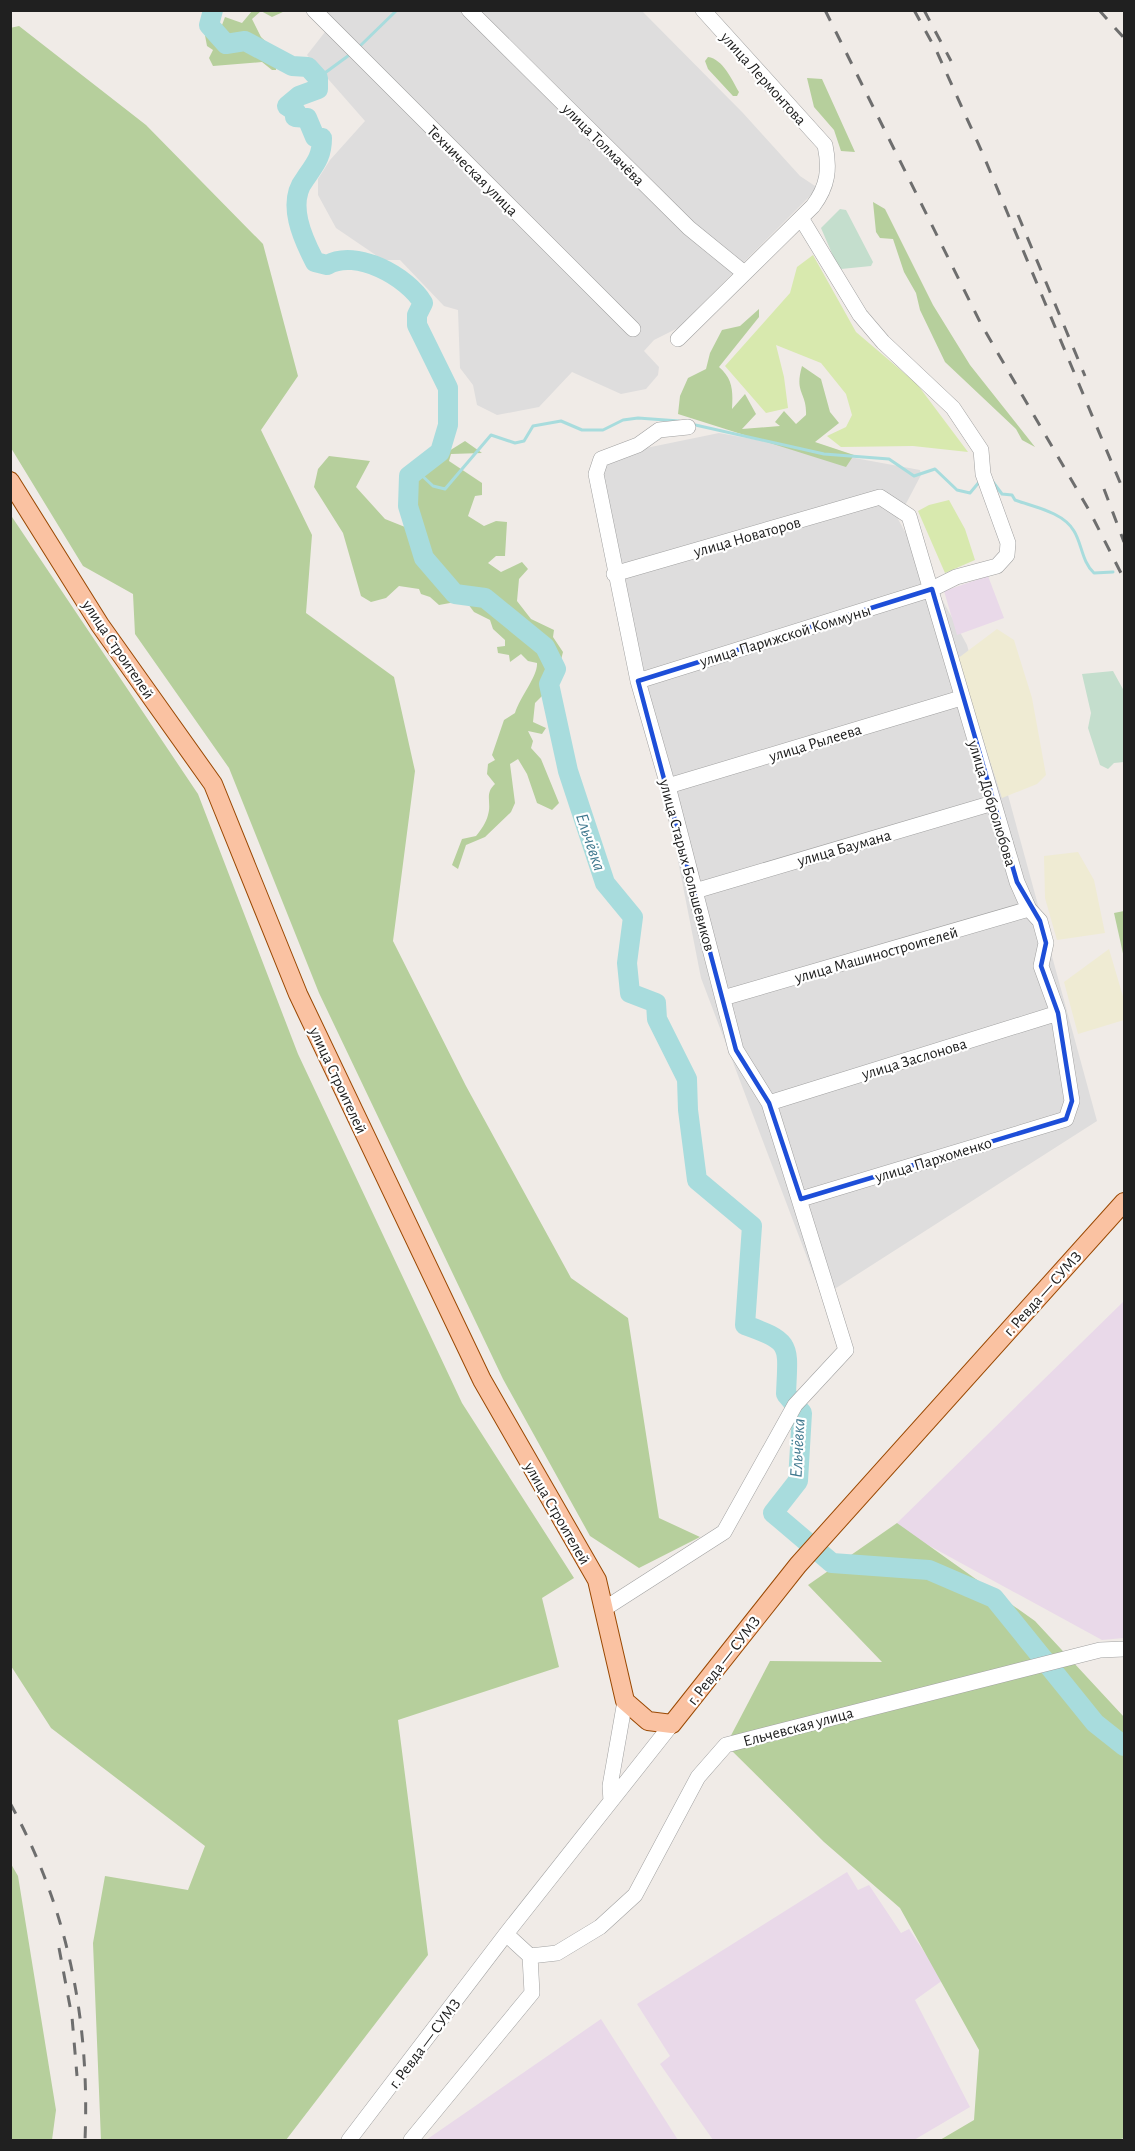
<svg xmlns="http://www.w3.org/2000/svg" width="1135" height="2151" font-family="'Alegreya Sans',sans-serif">
<style>
.residential{fill:#dedddd}
.industrial{fill:#e9d9e9}
.farmland{fill:#efebd3}
.grass{fill:#d8e9ae}
.forest{fill:#b6cf9c}
.wetland{fill:#c4decd}
.lines{fill:none;stroke-linecap:round;stroke-linejoin:round}
.stream{stroke:#a8dcdd;stroke-width:3}
.river{stroke:#a8dcdd;stroke-width:20}
.minor-casing{stroke:#a1a1a1;stroke-width:16}
.major-casing{stroke:#9a4802;stroke-width:20}
.minor{stroke:#fff;stroke-width:15}
.major{stroke:#fac2a2;stroke-width:18}
.rail{stroke:#6e6e6e;stroke-width:3;stroke-dasharray:12 12;stroke-linecap:butt}
.marked{fill:none;stroke:#1d4ed8;stroke-width:4.5;stroke-linejoin:round}
.labels{text-anchor:middle;stroke-width:4.5;stroke-linejoin:round;paint-order:stroke}
.street-label{font-size:16px;fill:#202020;stroke:#fff}
.water-label{font-size:18px;font-style:italic;fill:#41798f;stroke:#fff}
</style>
<rect width="100%" height="100%" fill="#f0ebe7"/>
<path class="residential" d="M 320,11 L 642,11 L 743,113 L 800,176 L 818,188 L 678,328 L 654,340 L 644,351 L 659,367 L 658,375 L 646,389 L 621,394 L 572,372 L 539,407 L 497,415 L 477,405 L 473,385 L 460,368 L 458,310 L 444,306 L 400,260 L 383,260 L 336,228 L 318,195 L 318,179 L 330,160 L 365,121 L 307,55 L 332,23 Z
M 719,433 L 920,470 L 921,475 L 898,519 L 967,645 L 1097,1121 L 822,1297 L 701,978 L 601,468 L 605,461 L 646,448 Z"/>
<path class="industrial" d="M 988,576 L 1004,618 L 957,635 L 944,591 Z
M 1124,1301 L 1124,1638 L 1102,1640 L 906,1533 L 897,1523 Z
M 847,1872 L 858,1890 L 869,1885 L 901,1933 L 909,1929 L 943,1980 L 915,2000 L 970,2107 L 914,2140 L 713,2140 L 660,2064 L 670,2056 L 637,2004 Z
M 601,2019 L 678,2140 L 426,2140 L 549,2055 Z"/>
<path class="farmland" d="M 997,629 L 1014,640 L 1032,698 L 1046,775 L 1037,784 L 1002,798 L 957,659 Z
M 1078,852 L 1094,880 L 1105,933 L 1057,940 L 1045,898 L 1044,856 Z
M 1109,949 L 1124,1000 L 1124,1020 L 1078,1034 L 1064,982 Z"/>
<path class="grass" d="M 813,255 L 856,332 L 917,384 L 968,452 L 913,446 L 841,447 L 827,436 L 846,427 L 852,415 L 846,394 L 821,363 L 776,345 L 784,377 L 788,408 L 766,413 L 725,366 L 790,293 L 797,267 Z
M 949,500 L 965,529 L 975,560 L 945,573 L 918,511 L 929,505 Z"/>
<path class="forest" d="M 252,11 L 285,11 L 272,17 L 261,11 L 252,19 L 261,37 L 278,53 L 275,60 L 270,60 L 276,65 L 276,70 L 272,70 L 262,62 L 213,66 L 209,58 L 213,50 L 207,46 L 204,30 L 206,23 L 215,20 L 222,25 L 225,17 L 242,23 Z
M 19,26 L 146,125 L 263,244 L 298,376 L 261,430 L 312,535 L 306,613 L 394,677 L 415,771 L 393,941 L 466,1086 L 571,1278 L 628,1318 L 659,1518 L 700,1537 L 639,1568 L 590,1536 L 503,1379 L 319,993 L 229,768 L 135,634 L 133,594 L 83,566 L 11,448 L 10,28 Z
M 708,57 C 723,59 732,80 739,92 L 737,96 L 733,96 L 708,69 L 705,61 Z
M 807,78 L 822,79 L 855,152 L 841,151 L 834,130 L 814,107 Z
M 873,202 L 885,209 L 933,305 L 970,365 L 1035,447 L 1022,440 L 1016,429 L 945,362 L 920,310 L 916,293 L 904,272 L 893,239 L 880,238 L 876,232 Z
M 759,309 L 759,317 L 719,367 C 733,379 733,391 732,409 L 745,394 L 756,414 L 742,429 L 780,426 L 775,422 L 784,411 L 796,424 L 806,415 C 807,392 794,394 802,366 L 821,379 L 830,412 L 839,423 L 815,442 L 854,455 L 846,467 L 678,414 L 680,396 L 688,378 L 706,369 L 710,353 L 722,330 L 740,326 Z
M 465,441 L 482,453 L 451,454 L 449,461 L 482,483 L 482,495 L 475,496 L 468,516 L 484,526 L 496,521 L 507,522 L 505,556 L 496,556 L 488,563 L 501,572 L 522,562 L 528,569 L 519,579 L 517,601 L 531,619 L 554,630 L 553,637 L 563,652 L 555,683 L 535,703 L 533,722 L 546,728 L 542,734 L 528,731 L 533,741 L 531,748 L 541,759 L 559,803 L 552,810 L 537,803 L 527,774 L 518,759 L 510,764 L 515,803 L 511,812 L 485,837 L 466,845 L 458,869 L 452,865 L 462,839 L 476,836 C 481,830 486,823 488,815 C 492,802 484,794 495,784 L 487,774 L 488,764 L 495,760 L 492,755 L 504,720 L 515,713 C 520,697 538,676 537,663 L 528,661 L 521,654 L 510,662 L 509,655 L 498,653 L 497,647 L 505,646 L 505,640 L 493,629 L 490,620 L 474,612 L 468,604 L 461,601 L 439,605 L 430,597 L 421,594 L 419,589 L 399,586 L 386,598 L 371,602 L 361,596 L 343,533 L 314,487 L 318,469 L 329,456 L 370,461 L 356,487 L 385,519 L 405,527 L 401,511 L 401,481 Z
M 10,514 L 198,794 L 298,1054 L 462,1403 L 574,1578 L 542,1598 L 559,1667 L 398,1720 L 428,1955 L 286,2140 L 101,2140 L 93,1943 L 105,1876 L 188,1890 L 205,1846 L 51,1728 L 11,1666 Z
M 1124,911 L 1124,958 L 1114,913 Z
M 897,1523 L 1035,1621 L 1124,1717 L 1124,2138 L 1118,2140 L 940,2140 L 974,2120 L 979,2050 L 900,1908 L 824,1842 L 726,1745 L 770,1661 L 882,1662 L 808,1585 Z
M 11,1864 L 18,1876 L 56,2110 L 52,2140 L 11,2140 Z"/>
<path class="wetland" d="M 840,209 L 846,210 L 873,262 L 871,266 L 841,269 L 837,265 L 821,228 Z
M 1113,671 L 1124,691 L 1124,762 L 1114,763 L 1108,769 L 1100,765 L 1088,728 L 1091,713 L 1082,674 Z"/>
<g class="lines">
<path class="stream" d="M 359,47 L 397,10
M 318,78 L 352,53
M 691,424 L 824,454 L 889,459 L 914,476 L 935,469 L 957,490 L 970,493 L 980,481
M 416,470 L 433,486 L 445,489 L 491,435 L 515,443 L 524,441 L 533,426 L 561,421 L 582,430 L 603,430 L 623,420 L 638,418 L 679,421
M 990,478 L 1002,494 L 1012,495 L 1015,500 C 1034,507 1063,512 1074,531 C 1082,544 1082,562 1094,573 L 1113,572"/>
<path class="river" d="M 213,10 L 209,25 L 226,44 L 245,41 L 292,66 L 308,67 L 318,78 L 318,89 L 299,96 L 287,106 L 296,112 L 295,117 L 307,118 L 315,137 L 322,138 C 322,157 315,164 305,179 C 286,203 303,239 315,262 L 327,265 C 356,248 408,277 423,303 L 417,315 L 417,325 L 448,388 L 448,425 L 440,452 L 409,476 L 408,506 L 424,558 L 455,594 L 485,598 L 545,647 L 556,669 L 549,684 L 568,771 L 605,883 L 633,917 L 627,963 L 630,993 L 656,1003 L 657,1019 L 687,1079 L 688,1110 L 697,1180 L 752,1226 L 745,1325 C 793,1342 788,1345 786,1394 L 802,1413 L 798,1481 L 773,1513 L 832,1563 L 929,1570 L 994,1598 L 1095,1723 L 1124,1746"/>
<defs>
<path id="minor" d="M 314,10 L 633,329
M 469,10 L 689,228 L 743,272
M 678,339 L 813,206 C 828,186 830,169 825,145 L 703,10
M 614,574 L 880,497 L 909,516 L 1017,882 L 1029,909 L 1040,921 L 1046,943 L 1041,966 L 1058,1013 L 1072,1101 L 1066,1119 L 801,1199
M 638,681 L 932,589 L 956,577 L 997,566 L 1007,555 L 1008,543 L 983,474 L 981,450 L 953,408 L 883,342 L 860,315 L 801,218
M 668,786 L 961,698
M 695,891 L 993,803
M 723,998 L 1029,909
M 769,1103 L 1058,1013
M 604,1609 L 724,1532 L 795,1405 L 846,1350 L 769,1103 L 736,1050 L 668,786 L 638,681 L 596,474 L 601,459 L 638,445 L 659,430 L 688,427
M 611,1801 L 610,1786 L 625,1701
M 506,1934 L 530,1956 L 557,1953 L 600,1927 L 635,1895 L 698,1777 L 726,1745 L 1100,1650 L 1124,1649
M 349,2140 L 506,1934 L 672,1724
M 411,2140 L 532,1993 L 530,1956"/>
<path id="major" d="M 10,481 L 100,625 L 213,784 L 298,994 L 482,1380 L 597,1580 L 625,1701 L 648,1721 L 672,1724 L 798,1565 L 1124,1202"/>
</defs>
<use href="#minor" class="minor-casing"/>
<use href="#major" class="major-casing"/>
<use href="#minor" class="minor"/>
<use href="#major" class="major"/>
<path class="rail" d="M 825,10 L 981,324 L 1090,512 L 1124,579
M 914,10 L 937,52 L 982,152 L 1124,492
M 924,10 L 951,61
M 1099,10 L 1124,38
M 1018,215 L 1085,376
M 1104,489 L 1124,542
M 10,1803 C 68,1908 90,2021 85,2140
M 59,1948 L 72,2017 L 77,2076"/>
</g>
<path class="marked" d="M 932,589 L 1017,882 L 1040,921 L 1046,943 L 1041,966 L 1058,1013 L 1072,1101 L 1066,1119 L 801,1199 L 769,1103 L 736,1050 L 638,681 Z"/>
<g class="labels">
<g class="street-label">
<text transform="translate(764 78) rotate(48)" y="6">улица Лермонтова</text>
<text transform="translate(604 144) rotate(45)" y="6">улица Толмачёва</text>
<text transform="translate(473 170) rotate(45)" y="6">Техническая улица</text>
<text transform="translate(747 536) rotate(-16)" y="6">улица Новаторов</text>
<text transform="translate(785 635) rotate(-17)" y="6">улица Парижской Коммуны</text>
<text transform="translate(119 649) rotate(56)" y="6">улица Строителей</text>
<text transform="translate(815 742) rotate(-17)" y="6">улица Рылеева</text>
<text transform="translate(993 803) rotate(73)" y="6">улица Добролюбова</text>
<text transform="translate(844 847) rotate(-16)" y="6">улица Баумана</text>
<text transform="translate(688 865) rotate(75)" y="6">улица Старых Большевиков</text>
<text transform="translate(876 954) rotate(-16)" y="6">улица Машиностроителей</text>
<text transform="translate(914 1058) rotate(-17)" y="6">улица Заслонова</text>
<text transform="translate(339 1080) rotate(65)" y="6">улица Строителей</text>
<text transform="translate(933 1159) rotate(-17)" y="6">улица Пархоменко</text>
<text transform="translate(1042 1293) rotate(-48)" y="6">г. Ревда — СУМЗ</text>
<text transform="translate(558 1513) rotate(60)" y="6">улица Строителей</text>
<text transform="translate(723 1660) rotate(-52)" y="6">г. Ревда — СУМЗ</text>
<text transform="translate(798 1726) rotate(-15)" y="6">Ельчевская улица</text>
<text transform="translate(424 2043) rotate(-53)" y="6">г. Ревда — СУМЗ</text>
</g>
<g class="water-label">
<text transform="translate(591 842) rotate(71)" y="6">Ельчёвка</text>
<text transform="translate(797 1448) rotate(-87)" y="6">Ельчёвка</text>
</g>
</g>
<rect width="1135" height="2151" fill="none" stroke="#202020" stroke-width="24"/>
</svg>
